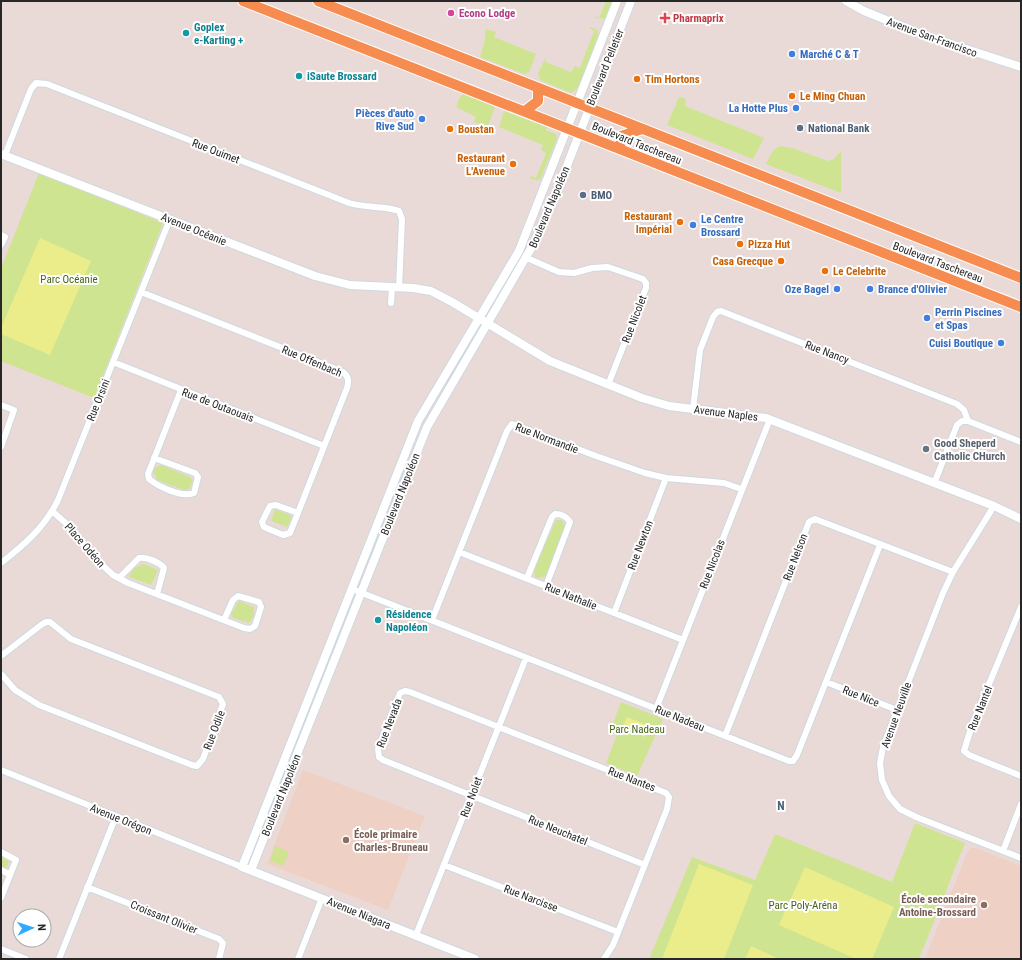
<svg xmlns="http://www.w3.org/2000/svg" width="1022" height="960" font-family="'Roboto Condensed',sans-serif">
<style>
.education{fill:#eed0c5}
.green{fill:#cfe490}
.pitch{fill:#ebed8b}
.lines{fill:none;stroke-linecap:round;stroke-linejoin:round}
.minor-casing{stroke:#ccd9e1;stroke-width:8}
.tertiary-casing{stroke:#ccd9e1;stroke-width:10}
.primary-casing{stroke:#fff;stroke-width:12}
.minor{stroke:#fff;stroke-width:6}
.tertiary{stroke:#fff;stroke-width:8}
.primary{stroke:#f68c50;stroke-width:10}
.hotel-dot{fill:#d1479c;stroke:#fff;stroke-width:1.5}
.health-dot{fill:#e0444e;stroke:#fff;stroke-width:1.5}
.culture-dot{fill:#0f9aa8;stroke:#fff;stroke-width:1.5}
.shop-dot{fill:#3f7fe0;stroke:#fff;stroke-width:1.5}
.food-dot{fill:#e8710a;stroke:#fff;stroke-width:1.5}
.service-dot{fill:#5c6f8a;stroke:#fff;stroke-width:1.5}
.worship-dot{fill:#6b7280;stroke:#fff;stroke-width:1.5}
.education-dot{fill:#8d6e63;stroke:#fff;stroke-width:1.5}
.labels{text-anchor:middle;stroke-width:4;stroke-linejoin:round;paint-order:stroke}
.hotel-label{font-size:11px;font-weight:bold;fill:#b23c85;stroke:#fff;text-anchor:start}
.health-label{font-size:11px;font-weight:bold;fill:#be3a42;stroke:#fff;text-anchor:start}
.culture-label{font-size:11px;font-weight:bold;fill:#0d838f;stroke:#fff;text-anchor:start}
.street-label{font-size:11px;fill:#272727;stroke:#fff}
.shop-label{font-size:11px;font-weight:bold;fill:#366cbe;stroke:#fff;text-anchor:start}
.food-label{font-size:11px;font-weight:bold;fill:#c56008;stroke:#fff;text-anchor:start}
.service-label{font-size:11px;font-weight:bold;fill:#4e5e75;stroke:#fff;text-anchor:start}
.park-label{font-size:11px;fill:#466416;stroke:#fff}
.worship-label{font-size:11px;font-weight:bold;fill:#5b616d;stroke:#fff;text-anchor:start}
.education-label{font-size:11px;font-weight:bold;fill:#785e54;stroke:#fff;text-anchor:start}
.neighbourhood-label{font-size:12px;font-weight:bold;fill:#466378;stroke:#fff}
</style>
<rect width="100%" height="100%" fill="#eadad7"/>
<path class="education" d="M 303,770 L 425,816 L 388,910 L 267,864 Z
M 971,848 L 976,848 L 1021,866 L 1021,959 L 925,959 L 967,853 Z"/>
<path class="green" d="M 606,1 L 612,1 L 605,19 L 595,18 L 594,16 L 599,18 Z
M 591,27 L 597,30 L 599,36 L 577,89 L 571,93 L 540,80 L 538,74 L 546,56 L 545,62 L 571,72 L 575,66 L 580,68 L 594,31 L 589,28 Z
M 486,29 L 496,32 L 494,37 L 536,54 L 529,72 L 524,74 L 480,57 L 484,44 Z
M 463,94 L 495,107 L 487,128 L 474,122 L 476,117 L 456,107 L 460,97 Z
M 679,97 L 686,99 L 685,106 L 764,138 L 753,159 L 667,125 Z
M 504,111 L 547,127 L 546,130 L 556,134 L 557,139 L 540,180 L 530,179 L 531,176 L 536,178 L 546,153 L 541,150 L 543,145 L 499,127 Z
M 780,146 L 792,148 L 828,161 L 834,159 L 841,151 L 841,193 L 766,164 C 770,156 772,149 780,146 Z
M 39,173 L 163,223 L 94,398 L 1,361 L 1,268 Z
M 161,465 L 190,477 L 193,481 L 189,489 L 184,490 L 157,480 L 153,471 L 156,467 Z
M 275,509 L 292,516 L 287,527 L 271,521 Z
M 556,520 L 562,520 L 565,527 L 546,576 L 538,578 L 535,577 L 534,570 Z
M 144,564 L 158,570 L 151,585 L 129,577 C 131,569 137,566 144,564 Z
M 239,601 L 254,607 L 254,616 L 249,623 L 233,618 L 231,614 Z
M 621,702 L 663,719 L 637,776 L 606,763 L 618,732 L 611,729 Z
M 915,823 L 965,843 L 919,959 L 649,959 L 692,857 L 755,880 L 775,834 L 892,882 Z
M 275,846 L 289,852 L 283,866 L 270,861 Z
M 1,857 L 9,862 L 6,869 L 1,866 Z"/>
<path class="pitch" d="M 40,238 L 91,261 L 50,355 L 1,334 L 1,328 Z
M 627,717 L 649,726 L 645,737 L 623,727 Z
M 699,864 L 753,885 L 724,959 L 662,959 Z
M 805,867 L 894,907 L 872,959 L 856,959 L 779,925 Z
M 751,946 L 779,959 L 745,959 Z"/>
<g class="lines">
<defs>
<path id="minor" d="M 5,155 L 31,89 L 36,83 L 47,84 L 349,203 C 364,208 388,206 399,211 L 402,219 L 399,288
M 1,235 L 5,237 L 1,245
M 527,258 L 559,272 L 574,273 L 592,268 L 608,267 L 643,279 L 646,283 L 646,288 L 608,385
M 141,292 L 343,372 C 349,377 349,381 347,388 L 290,533 L 283,535 L 264,527 L 262,522 L 270,506 L 276,505 L 298,513
M 391,303 L 392,288
M 113,362 L 324,446
M 1,405 L 14,410 L 1,447
M 693,409 L 700,350 L 713,317 L 717,312 L 721,311 L 957,404 L 964,410 L 968,421 L 1021,442
M 154,458 L 195,473 L 198,477 L 194,493 C 182,498 159,487 149,479 L 148,474 L 181,390
M 934,484 L 957,425 L 962,421 L 968,421
M 994,506 L 953,572 L 943,593 L 883,747 L 880,763 L 882,780 L 889,796 L 900,809 L 916,817 L 1021,858
M 52,511 L 69,526 L 98,561 L 113,575 L 128,583 L 244,628 L 250,629 L 255,626 L 261,607 L 259,602 L 238,596 L 233,600 L 224,620
M 459,552 L 683,640
M 1,563 C 24,545 45,527 58,500 L 170,219
M 119,578 L 139,558 C 147,557 159,562 164,568 L 157,594
M 527,578 L 552,517 L 555,514 C 562,514 566,516 570,522 L 546,586
M 352,589 L 789,761 L 793,761 L 797,755 L 880,545
M 1021,607 L 972,725 L 964,751 L 969,755 L 1021,776
M 614,613 L 666,478
M 432,620 L 507,431 L 512,424 L 596,456 L 645,473 L 666,478 L 724,483 L 741,489
M 1,656 L 41,625 L 46,622 L 50,622 L 71,639 L 219,697 L 223,704 L 203,759 L 197,766 L 192,765 L 39,705 L 15,690 L 1,674
M 826,682 L 897,710
M 656,709 L 770,419
M 725,736 L 809,522 L 815,519 L 820,521 L 953,572
M 1,770 L 242,867
M 1003,851 L 1021,804
M 1,852 L 16,860 L 1,898
M 444,865 L 618,932
M 1,870 L 9,874
M 87,887 L 219,939 L 223,943 L 219,959
M 416,935 L 526,658
M 1,949 L 26,959
M 59,959 L 116,816
M 298,959 L 322,898
M 604,959 L 613,945 L 667,809 L 669,797 L 666,793 L 410,692 L 405,691 L 400,693 L 378,749 L 379,757 L 383,760 L 645,865"/>
<path id="tertiary" d="M 846,1 L 864,11 L 923,35 L 1021,67
M 1,154 L 315,276 L 350,285 L 413,288 L 431,291 L 452,302 L 550,361 L 642,398 L 669,406 L 766,418 L 994,506 L 1021,519
M 251,870 L 427,427 L 533,245 L 556,194 L 631,1
M 475,959 L 242,867 L 418,421 L 519,251 L 617,1"/>
<path id="primary" d="M 243,1 L 1021,307
M 318,1 L 1021,278
M 525,111 L 538,101 L 538,88
M 620,149 L 621,136 L 642,129"/>
</defs>
<use href="#minor" class="minor-casing"/>
<use href="#tertiary" class="tertiary-casing"/>
<use href="#primary" class="primary-casing"/>
<use href="#minor" class="minor"/>
<use href="#tertiary" class="tertiary"/>
<use href="#primary" class="primary"/>
</g>
<circle class="hotel-dot" cx="451" cy="13" r="4"/>
<path class="health-dot" d="M663 12h4v4h4v4h-4v4h-4v-4h-4v-4h4z"/>
<g class="culture-dot">
<circle cx="186" cy="33" r="4"/>
<circle cx="299" cy="76" r="4"/>
<circle cx="378" cy="620" r="4"/>
</g>
<g class="shop-dot">
<circle cx="792" cy="54" r="4"/>
<circle cx="796" cy="108" r="4"/>
<circle cx="422" cy="119" r="4"/>
<circle cx="693" cy="225" r="4"/>
<circle cx="837" cy="289" r="4"/>
<circle cx="870" cy="289" r="4"/>
<circle cx="927" cy="318" r="4"/>
<circle cx="1001" cy="343" r="4"/>
</g>
<g class="food-dot">
<circle cx="637" cy="79" r="4"/>
<circle cx="792" cy="96" r="4"/>
<circle cx="450" cy="129" r="4"/>
<circle cx="513" cy="164" r="4"/>
<circle cx="680" cy="222" r="4"/>
<circle cx="740" cy="244" r="4"/>
<circle cx="781" cy="261" r="4"/>
<circle cx="825" cy="271" r="4"/>
</g>
<g class="service-dot">
<circle cx="800" cy="128" r="4"/>
<circle cx="583" cy="195" r="4"/>
</g>
<circle class="worship-dot" cx="926" cy="449" r="4"/>
<g class="education-dot">
<circle cx="346" cy="840" r="4"/>
<circle cx="984" cy="905" r="4"/>
</g>
<g class="labels">
<g class="hotel-label">
<text x="459" y="17">Econo Lodge</text>
</g>
<g class="health-label">
<text x="673" y="22">Pharmaprix</text>
</g>
<g class="culture-label">
<text x="194" y="31">Goplex<tspan x="194" dy="13">e-Karting +</tspan></text>
<text x="307" y="80">iSaute Brossard</text>
<text x="386" y="618">Résidence<tspan x="386" dy="13">Napoléon</tspan></text>
</g>
<g class="street-label">
<text transform="translate(932 37) rotate(20)" y="4">Avenue San-Francisco</text>
<text transform="translate(605 67) rotate(-68)" y="4">Boulevard Pelletier</text>
<text transform="translate(637 143) rotate(22)" y="4">Boulevard Taschereau</text>
<text transform="translate(216 151) rotate(21)" y="4">Rue Ouimet</text>
<text transform="translate(549 207) rotate(-67)" y="4">Boulevard Napoléon</text>
<text transform="translate(194 229) rotate(22)" y="4">Avenue Océanie</text>
<text transform="translate(938 262) rotate(21)" y="4">Boulevard Taschereau</text>
<text transform="translate(634 319) rotate(-69)" y="4">Rue Nicolet</text>
<text transform="translate(827 352) rotate(21)" y="4">Rue Nancy</text>
<text transform="translate(312 361) rotate(23)" y="4">Rue Offenbach</text>
<text transform="translate(98 400) rotate(-68)" y="4">Rue Orsini</text>
<text transform="translate(218 405) rotate(21)" y="4">Rue de Outaouais</text>
<text transform="translate(726 413) rotate(7)" y="4">Avenue Naples</text>
<text transform="translate(547 438) rotate(21)" y="4">Rue Normandie</text>
<text transform="translate(400 494) rotate(-68)" y="4">Boulevard Napoléon</text>
<text transform="translate(85 545) rotate(49)" y="4">Place Odéon</text>
<text transform="translate(640 545) rotate(-69)" y="4">Rue Newton</text>
<text transform="translate(795 557) rotate(-69)" y="4">Rue Nelson</text>
<text transform="translate(712 564) rotate(-69)" y="4">Rue Nicolas</text>
<text transform="translate(571 596) rotate(22)" y="4">Rue Nathalie</text>
<text transform="translate(861 696) rotate(22)" y="4">Rue Nice</text>
<text transform="translate(980 708) rotate(-68)" y="4">Rue Nantel</text>
<text transform="translate(896 715) rotate(-70)" y="4">Avenue Neuville</text>
<text transform="translate(680 718) rotate(22)" y="4">Rue Nadeau</text>
<text transform="translate(389 723) rotate(-69)" y="4">Rue Nevada</text>
<text transform="translate(214 730) rotate(-69)" y="4">Rue Odile</text>
<text transform="translate(632 779) rotate(21)" y="4">Rue Nantes</text>
<text transform="translate(281 795) rotate(-68)" y="4">Boulevard Napoléon</text>
<text transform="translate(471 797) rotate(-69)" y="4">Rue Nolet</text>
<text transform="translate(121 819) rotate(22)" y="4">Avenue Orégon</text>
<text transform="translate(558 830) rotate(22)" y="4">Rue Neuchatel</text>
<text transform="translate(531 898) rotate(21)" y="4">Rue Narcisse</text>
<text transform="translate(359 913) rotate(22)" y="4">Avenue Niagara</text>
<text transform="translate(164 917) rotate(22)" y="4">Croissant Olivier</text>
</g>
<g class="shop-label">
<text x="800" y="58">Marché C &amp; T</text>
<text x="788" y="112" text-anchor="end">La Hotte Plus</text>
<text x="414" y="117" text-anchor="end">Pièces d'auto<tspan x="414" dy="13">Rive Sud</tspan></text>
<text x="701" y="223">Le Centre<tspan x="701" dy="13">Brossard</tspan></text>
<text x="829" y="293" text-anchor="end">Oze Bagel</text>
<text x="878" y="293">Brance d'Olivier</text>
<text x="935" y="316">Perrin Piscines<tspan x="935" dy="13">et Spas</tspan></text>
<text x="993" y="347" text-anchor="end">Cuisi Boutique</text>
</g>
<g class="food-label">
<text x="645" y="83">Tim Hortons</text>
<text x="800" y="100">Le Ming Chuan</text>
<text x="458" y="133">Boustan</text>
<text x="505" y="162" text-anchor="end">Restaurant<tspan x="505" dy="13">L'Avenue</tspan></text>
<text x="672" y="220" text-anchor="end">Restaurant<tspan x="672" dy="13">Impérial</tspan></text>
<text x="748" y="248">Pizza Hut</text>
<text x="773" y="265" text-anchor="end">Casa Grecque</text>
<text x="833" y="275">Le Celebrite</text>
</g>
<g class="service-label">
<text x="808" y="132">National Bank</text>
<text x="591" y="199">BMO</text>
</g>
<g class="park-label">
<text x="69" y="283">Parc Océanie</text>
<text x="637" y="733">Parc Nadeau</text>
<text x="803" y="909">Parc Poly-Aréna</text>
</g>
<g class="worship-label">
<text x="934" y="447">Good Sheperd<tspan x="934" dy="13">Catholic CHurch</tspan></text>
</g>
<g class="education-label">
<text x="354" y="838">École primaire<tspan x="354" dy="13">Charles-Bruneau</tspan></text>
<text x="976" y="903" text-anchor="end">École secondaire<tspan x="976" dy="13">Antoine-Brossard</tspan></text>
</g>
<g class="neighbourhood-label">
<text x="781" y="810">N</text>
</g>
</g>
<rect width="1022" height="960" fill="none" stroke="#272727" stroke-width="4"/>
<g transform="translate(32 928) rotate(87)"><circle r="19" fill="#ffffff" stroke="#a9a9a9"/>
<path d="M0-3L7 15L0 10L-7 15Z" fill="#2faaff"/>
<text y="-6" font-size="11" font-weight="bold" text-anchor="middle" fill="#272727">N</text>
</g>
</svg>
